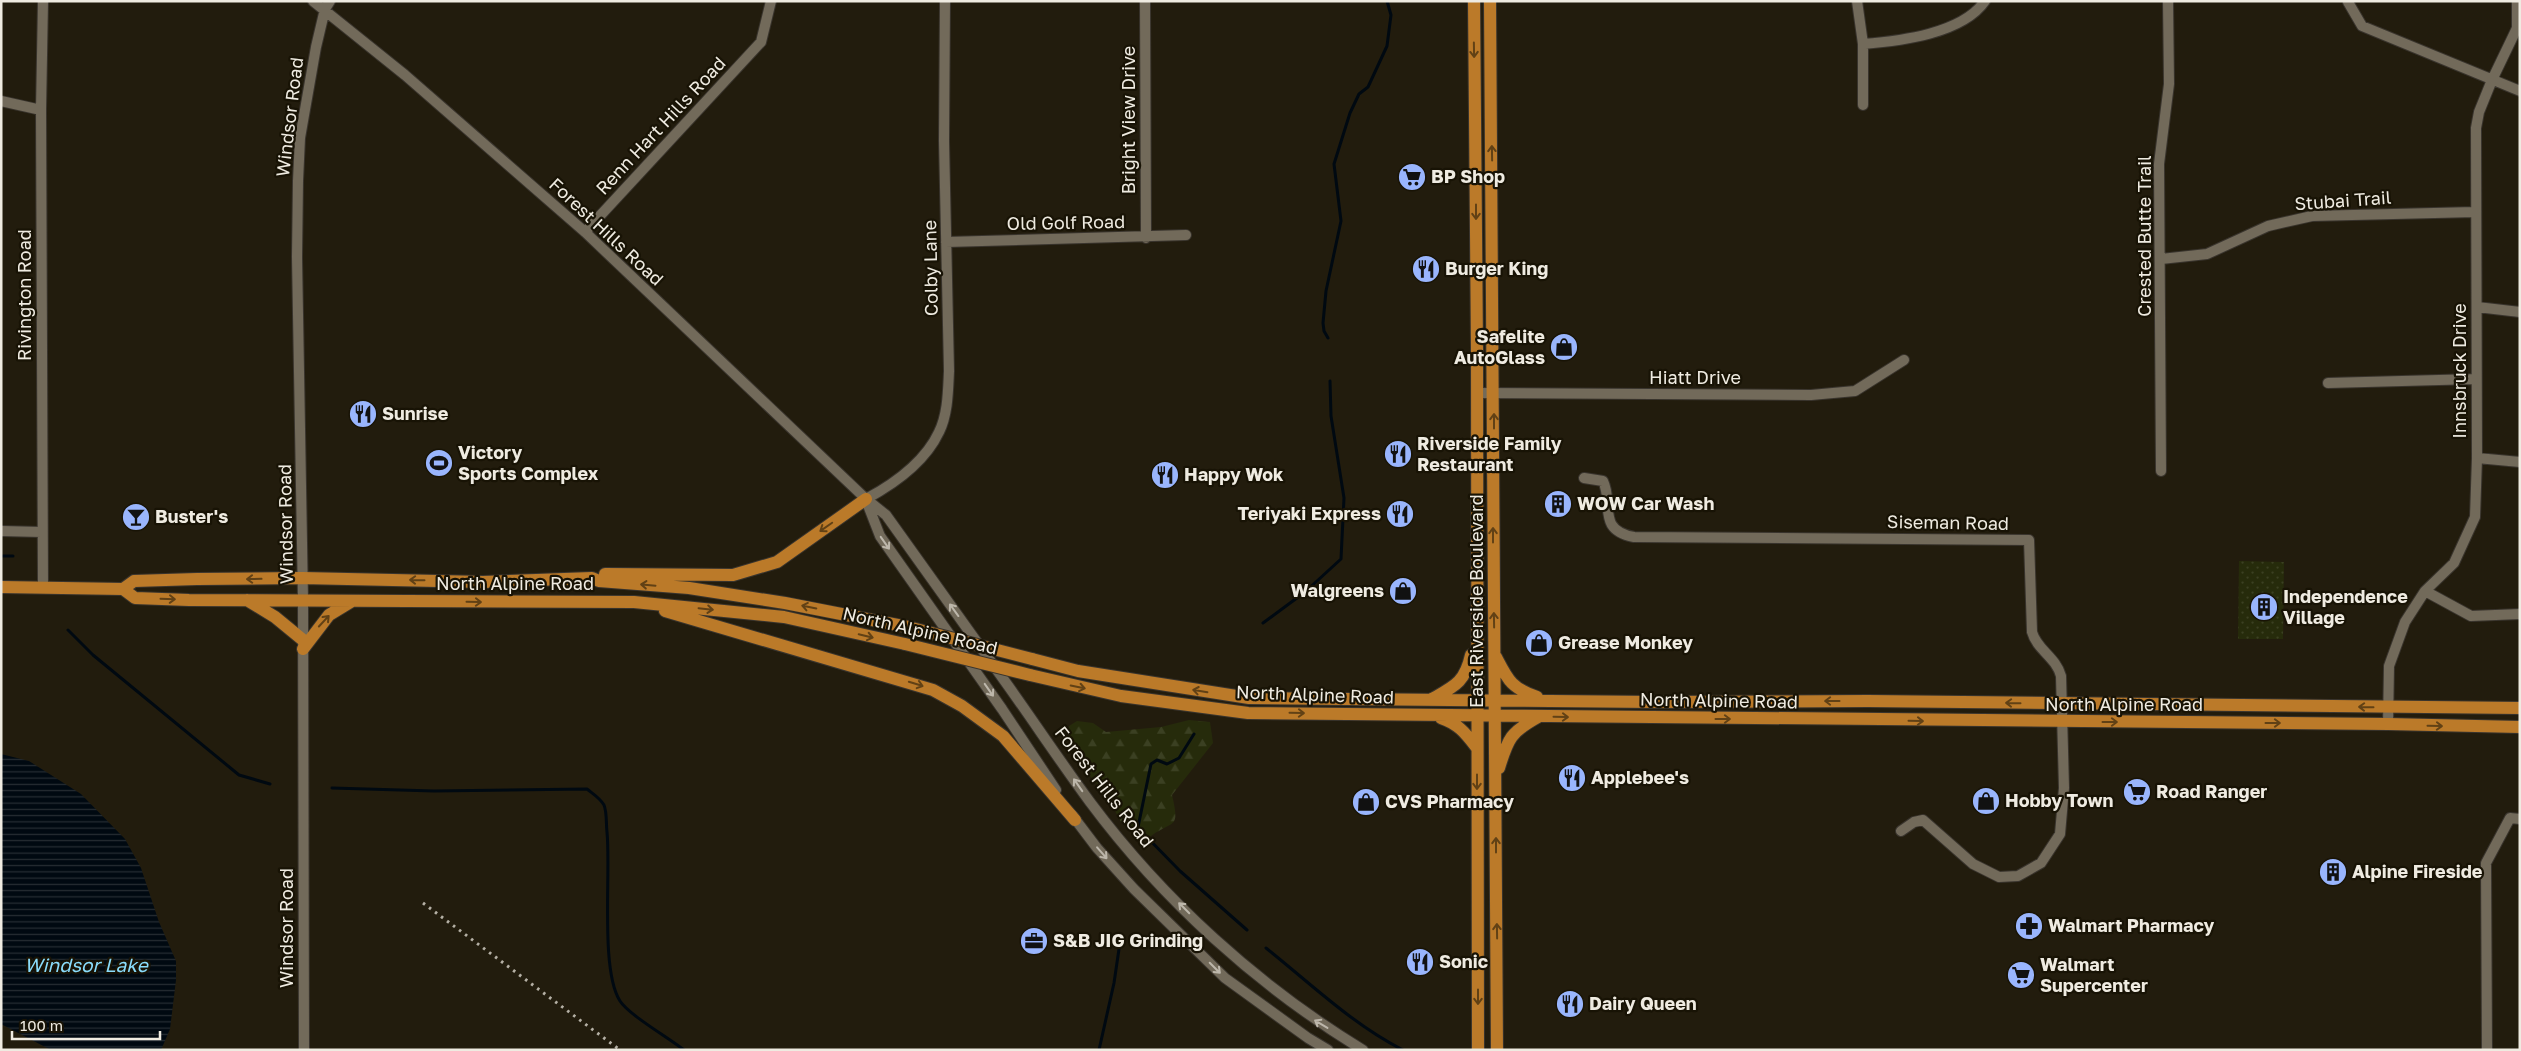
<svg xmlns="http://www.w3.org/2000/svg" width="2521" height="1051" font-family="'Golos Text',sans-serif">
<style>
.grass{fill:url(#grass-dots)}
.forest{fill:url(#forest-firs)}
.water{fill:url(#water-rules)}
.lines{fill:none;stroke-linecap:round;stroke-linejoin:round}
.stream{stroke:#000911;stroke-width:3}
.minor-casing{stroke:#39342d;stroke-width:12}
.major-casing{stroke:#39342d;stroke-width:14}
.minor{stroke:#726a5a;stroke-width:10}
.major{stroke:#bb7a29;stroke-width:12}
.rail{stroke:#b5b0a5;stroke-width:3;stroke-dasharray:2.5 5;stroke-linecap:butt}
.major-bridge-casing{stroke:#39342d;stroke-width:14;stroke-linecap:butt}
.major-bridge{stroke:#bb7a29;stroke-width:12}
.oneway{stroke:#614115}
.oneway2{stroke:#bdb7ab}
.labels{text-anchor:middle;stroke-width:4.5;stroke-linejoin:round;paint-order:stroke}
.street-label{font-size:18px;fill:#efebe1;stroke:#181305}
.poi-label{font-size:18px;font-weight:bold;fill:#efebe1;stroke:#181305;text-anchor:start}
.water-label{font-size:19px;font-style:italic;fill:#8adcfb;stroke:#181305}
</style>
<defs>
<pattern id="grass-dots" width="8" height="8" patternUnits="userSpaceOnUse" patternTransform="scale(1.25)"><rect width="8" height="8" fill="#262b0b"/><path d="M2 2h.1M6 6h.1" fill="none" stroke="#3b4022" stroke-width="1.8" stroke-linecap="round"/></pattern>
<pattern id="forest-firs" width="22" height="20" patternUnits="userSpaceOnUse" patternTransform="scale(1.25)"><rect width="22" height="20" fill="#262b0b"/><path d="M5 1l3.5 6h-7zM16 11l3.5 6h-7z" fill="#3b4022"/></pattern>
<pattern id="water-rules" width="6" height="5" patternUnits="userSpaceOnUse" patternTransform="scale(1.25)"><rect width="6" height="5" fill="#000911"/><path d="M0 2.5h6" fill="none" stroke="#262d33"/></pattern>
</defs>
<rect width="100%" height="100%" fill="#221c0d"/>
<path class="grass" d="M 2239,561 L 2284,562 L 2283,639 L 2238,639 Z"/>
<path class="forest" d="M 1189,720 L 1210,722 L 1213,743 L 1172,795 C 1181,833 1172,818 1146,840 L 1121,822 L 1106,794 L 1075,759 L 1066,736 L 1069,726 L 1077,721 L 1093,723 L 1106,732 L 1161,727 Z"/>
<path class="water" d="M 1,754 L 29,761 L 81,794 L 125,839 L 141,868 L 159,922 L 176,961 L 176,980 L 170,1029 L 161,1050 L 51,1050 L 1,1024 Z"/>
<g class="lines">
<path class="stream" d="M 1328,338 L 1324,331 L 1323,323 L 1326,291 L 1341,221 L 1334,164 L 1350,113 L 1359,94 L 1368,87 L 1387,46 L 1391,15 L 1387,1
M 1,556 L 13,556
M 1263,623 L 1305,592 L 1341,559 L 1344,498 L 1331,416 L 1330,381
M 68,630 L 93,655 L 239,775 L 270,784
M 332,788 L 434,791 L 587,789 C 593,794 600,798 604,805 C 607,812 606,824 607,832 C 611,872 600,970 620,1001 C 629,1015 669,1038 684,1050
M 1138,828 L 1180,871 L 1247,930
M 1138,839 L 1137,832 L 1151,764 L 1157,760 L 1167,764 L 1179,758 L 1194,734
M 1266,948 C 1310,983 1352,1024 1403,1050
M 1099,1050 L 1114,983 L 1119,949"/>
<defs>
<path id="minor" d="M 43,1 L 41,110 L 43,588
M 313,1 L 405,75 L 585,232 L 866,499 L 886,515 C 927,572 968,630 1009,687 C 1036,725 1062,764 1090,802 C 1163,900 1258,986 1363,1050
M 1145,1 L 1146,238
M 1857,1 L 1863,44 L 1863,105
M 2348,2 L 2362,26 L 2520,91
M 1863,44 C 1900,41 1962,34 1985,1
M 1,101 L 41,110
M 585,232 L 761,42 L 771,1
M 946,242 L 1186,235
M 2161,259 L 2207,254 L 2268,226 L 2312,216 L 2475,212
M 2477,307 L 2520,312
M 2328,383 L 2476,379
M 1477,393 L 1811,395 L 1855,391 L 1904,360
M 2477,458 L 2520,462
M 2161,471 L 2159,164 L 2169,84 L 2168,1
M 1584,478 L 1603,481 C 1614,503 1596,530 1634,537 L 2029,540 L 2032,632 C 2037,650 2056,657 2061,676 L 2064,788 L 2060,834 L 2041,863 L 2018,876 L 1999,877 L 1973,864 L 1923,820 L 1914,822 L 1901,831
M 866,499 C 894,484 925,462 939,432 C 948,414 948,391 949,371 L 944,141 L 945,1
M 866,500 L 880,536 L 1002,709 L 1056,790
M 1,531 L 42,532
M 2425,591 L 2471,616 L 2520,614
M 2388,724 L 2389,666 L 2405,622 L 2425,591 L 2454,563 L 2475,517 L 2477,458 L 2476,128 L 2479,112 L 2492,80 L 2517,28 L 2517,1
M 1072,815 L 1097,848 L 1134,889 L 1225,978 L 1308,1038 L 1328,1050
M 304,1050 L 303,600 L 297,257 L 298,181 L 300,138 L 316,47 L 325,9 L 330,1
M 2487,1050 L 2486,863 L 2510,818 L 2520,819"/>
<path id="major" d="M 1474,1 L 1477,348 L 1478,1050
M 1490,1 L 1497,1050
M 605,574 L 733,575 L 777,562 L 866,499
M 1,587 L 123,589 L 134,581 L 197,579 L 302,578 L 483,582 L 592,578 L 599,581 L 689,588 L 785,603 L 908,627
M 123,589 L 135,598 L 189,600 L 634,602 L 784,617 L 905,644
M 247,600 L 275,617 L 303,640
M 665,611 L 933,690 L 962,706 L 1003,736 L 1075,820
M 303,649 L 329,615 L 352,601
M 1496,657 C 1508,680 1511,688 1537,697
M 1032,659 L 1078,671 L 1249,698 L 1655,702 L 1868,701 L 2520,708
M 1030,675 L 1121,696 L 1248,713 L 2388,724 L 2520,727
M 1432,699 C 1455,686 1465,682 1471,655
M 1441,718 C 1459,724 1466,734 1477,748
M 1499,768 C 1508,738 1511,732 1538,717"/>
</defs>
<use href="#minor" class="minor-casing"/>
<use href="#major" class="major-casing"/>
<use href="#minor" class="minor"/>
<use href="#major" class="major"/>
<path class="rail" d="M 423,903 L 620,1050"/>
<defs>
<path id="major-bridge" d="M 908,627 L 1032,659
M 905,644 L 1030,675"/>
</defs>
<use href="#major-bridge" class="major-bridge-casing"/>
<use href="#major-bridge" class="major-bridge"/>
</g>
<defs><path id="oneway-shaft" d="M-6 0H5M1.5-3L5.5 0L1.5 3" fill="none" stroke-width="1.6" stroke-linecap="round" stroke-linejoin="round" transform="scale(1.25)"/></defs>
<g class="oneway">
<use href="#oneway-shaft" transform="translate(1474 50) rotate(89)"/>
<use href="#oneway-shaft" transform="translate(1492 153) rotate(-91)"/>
<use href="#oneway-shaft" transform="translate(1476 212) rotate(90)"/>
<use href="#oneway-shaft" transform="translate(1494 421) rotate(-90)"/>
<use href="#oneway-shaft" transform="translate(826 527) rotate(145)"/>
<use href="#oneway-shaft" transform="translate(1493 535) rotate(-90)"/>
<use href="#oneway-shaft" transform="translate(254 579) rotate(179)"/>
<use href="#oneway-shaft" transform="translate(417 580) rotate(-179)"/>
<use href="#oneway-shaft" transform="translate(648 585) rotate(-175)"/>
<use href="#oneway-shaft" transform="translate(168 599) rotate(2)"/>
<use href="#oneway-shaft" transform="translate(474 602) rotate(1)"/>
<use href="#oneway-shaft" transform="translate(809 607) rotate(-169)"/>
<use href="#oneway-shaft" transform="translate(706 609) rotate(6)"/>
<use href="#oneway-shaft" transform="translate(1494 620) rotate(-91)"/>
<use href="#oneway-shaft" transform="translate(324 621) rotate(-47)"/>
<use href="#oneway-shaft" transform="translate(866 636) rotate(13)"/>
<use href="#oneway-shaft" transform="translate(916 684) rotate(17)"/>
<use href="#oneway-shaft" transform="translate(1078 687) rotate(12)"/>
<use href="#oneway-shaft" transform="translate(1200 691) rotate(-171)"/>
<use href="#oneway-shaft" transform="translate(1832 701) rotate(-180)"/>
<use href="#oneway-shaft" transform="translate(2013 703) rotate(-179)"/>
<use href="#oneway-shaft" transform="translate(2366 707) rotate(-179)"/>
<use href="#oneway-shaft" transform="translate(1297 713) rotate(1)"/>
<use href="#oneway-shaft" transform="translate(1561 717) rotate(1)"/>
<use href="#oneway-shaft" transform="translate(1723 719)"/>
<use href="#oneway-shaft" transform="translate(1916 721) rotate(1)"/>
<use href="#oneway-shaft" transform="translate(2110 722)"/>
<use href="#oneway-shaft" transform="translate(2273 723)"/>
<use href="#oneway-shaft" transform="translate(2435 726) rotate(1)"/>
<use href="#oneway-shaft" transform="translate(1477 782) rotate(90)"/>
<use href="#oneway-shaft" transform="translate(1496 845) rotate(-90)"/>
<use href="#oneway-shaft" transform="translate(1497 931) rotate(-91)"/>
<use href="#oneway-shaft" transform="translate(1478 997) rotate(90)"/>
</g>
<g class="oneway2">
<use href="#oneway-shaft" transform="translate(885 543) rotate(55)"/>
<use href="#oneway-shaft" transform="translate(954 610) rotate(-126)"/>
<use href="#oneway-shaft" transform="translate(989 690) rotate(55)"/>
<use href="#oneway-shaft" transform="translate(1078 785) rotate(-125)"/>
<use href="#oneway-shaft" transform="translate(1102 853) rotate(49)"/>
<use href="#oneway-shaft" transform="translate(1184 908) rotate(-135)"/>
<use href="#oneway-shaft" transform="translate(1215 968) rotate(45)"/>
<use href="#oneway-shaft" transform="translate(1321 1024) rotate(-149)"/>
</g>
<defs>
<symbol id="supermarket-disc" viewBox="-11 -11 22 22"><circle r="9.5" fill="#99b5fd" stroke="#181305"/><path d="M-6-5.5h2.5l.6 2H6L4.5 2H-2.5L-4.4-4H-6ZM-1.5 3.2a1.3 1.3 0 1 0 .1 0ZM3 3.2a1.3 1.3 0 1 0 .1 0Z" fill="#111"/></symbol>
<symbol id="restaurant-disc" viewBox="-11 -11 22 22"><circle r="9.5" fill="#99b5fd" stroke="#181305"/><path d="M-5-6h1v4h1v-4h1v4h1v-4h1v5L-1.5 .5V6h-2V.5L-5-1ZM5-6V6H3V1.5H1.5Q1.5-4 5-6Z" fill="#111"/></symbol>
<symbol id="shop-disc" viewBox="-11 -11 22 22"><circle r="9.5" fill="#99b5fd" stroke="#181305"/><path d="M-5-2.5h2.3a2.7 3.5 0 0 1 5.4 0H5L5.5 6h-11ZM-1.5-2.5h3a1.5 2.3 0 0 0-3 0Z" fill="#111"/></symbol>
<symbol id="stadium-disc" viewBox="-11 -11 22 22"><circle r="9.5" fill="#99b5fd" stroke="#181305"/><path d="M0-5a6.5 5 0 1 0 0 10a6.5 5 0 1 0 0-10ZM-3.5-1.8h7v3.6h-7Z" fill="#111"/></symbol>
<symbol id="building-disc" viewBox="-11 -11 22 22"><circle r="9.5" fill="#99b5fd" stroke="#181305"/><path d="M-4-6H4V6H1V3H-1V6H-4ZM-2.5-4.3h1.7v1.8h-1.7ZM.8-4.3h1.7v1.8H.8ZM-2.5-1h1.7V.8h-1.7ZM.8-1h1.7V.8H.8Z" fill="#111"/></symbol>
<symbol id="bar-disc" viewBox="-11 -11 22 22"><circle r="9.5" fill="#99b5fd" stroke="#181305"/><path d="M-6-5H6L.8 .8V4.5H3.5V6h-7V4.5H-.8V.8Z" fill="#111"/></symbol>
<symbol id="pharmacy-disc" viewBox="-11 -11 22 22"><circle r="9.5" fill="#99b5fd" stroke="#181305"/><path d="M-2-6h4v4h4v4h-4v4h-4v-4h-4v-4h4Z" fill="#111"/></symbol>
<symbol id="office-disc" viewBox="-11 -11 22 22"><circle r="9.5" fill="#99b5fd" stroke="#181305"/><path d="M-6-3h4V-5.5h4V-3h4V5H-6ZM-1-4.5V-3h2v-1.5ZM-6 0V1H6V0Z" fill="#111"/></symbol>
</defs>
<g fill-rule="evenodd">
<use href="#supermarket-disc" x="1396" y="161" width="32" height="32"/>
<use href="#restaurant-disc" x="1410" y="253" width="32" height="32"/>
<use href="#shop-disc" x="1548" y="331" width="32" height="32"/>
<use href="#restaurant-disc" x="347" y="398" width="32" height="32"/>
<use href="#restaurant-disc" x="1382" y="438" width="32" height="32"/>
<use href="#stadium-disc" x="423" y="447" width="32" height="32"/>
<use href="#restaurant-disc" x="1149" y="459" width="32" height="32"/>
<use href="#building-disc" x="1542" y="488" width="32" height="32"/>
<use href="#restaurant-disc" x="1384" y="498" width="32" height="32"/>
<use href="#bar-disc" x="120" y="501" width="32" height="32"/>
<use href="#shop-disc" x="1387" y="575" width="32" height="32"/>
<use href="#building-disc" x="2248" y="591" width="32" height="32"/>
<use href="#shop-disc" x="1523" y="627" width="32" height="32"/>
<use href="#restaurant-disc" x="1556" y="762" width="32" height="32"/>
<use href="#supermarket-disc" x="2121" y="776" width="32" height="32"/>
<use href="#shop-disc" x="1970" y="785" width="32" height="32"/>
<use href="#shop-disc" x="1350" y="786" width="32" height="32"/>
<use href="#building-disc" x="2317" y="856" width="32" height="32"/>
<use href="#pharmacy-disc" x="2013" y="910" width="32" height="32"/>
<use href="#office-disc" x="1018" y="925" width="32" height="32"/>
<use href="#restaurant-disc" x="1404" y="946" width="32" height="32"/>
<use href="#supermarket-disc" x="2005" y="959" width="32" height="32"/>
<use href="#restaurant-disc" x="1554" y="988" width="32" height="32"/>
</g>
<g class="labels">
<g class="street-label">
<text transform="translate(290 117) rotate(-83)" y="6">Windsor Road</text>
<text transform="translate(1129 120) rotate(-90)" y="6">Bright View Drive</text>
<text transform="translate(661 126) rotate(-47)" y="6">Renn Hart Hills Road</text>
<text transform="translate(2343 201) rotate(-4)" y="6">Stubai Trail</text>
<text transform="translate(1066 223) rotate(-1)" y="6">Old Golf Road</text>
<text transform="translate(606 232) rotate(43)" y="6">Forest Hills Road</text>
<text transform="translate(2145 236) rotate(-90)" y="6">Crested Butte Trail</text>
<text transform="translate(931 268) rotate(-91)" y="6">Colby Lane</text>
<text transform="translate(25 295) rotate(-90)" y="6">Rivington Road</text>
<text transform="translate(2460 371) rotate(-90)" y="6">Innsbruck Drive</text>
<text x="1695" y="384">Hiatt Drive</text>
<text transform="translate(1948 523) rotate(1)" y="6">Siseman Road</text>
<text transform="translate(286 524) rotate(-91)" y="6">Windsor Road</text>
<text x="515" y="590">North Alpine Road</text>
<text transform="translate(1477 601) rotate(-90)" y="6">East Riverside Boulevard</text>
<text transform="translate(920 631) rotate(13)" y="6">North Alpine Road</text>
<text transform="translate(1315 695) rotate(2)" y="6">North Alpine Road</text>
<text transform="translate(1719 701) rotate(1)" y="6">North Alpine Road</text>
<text x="2124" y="711">North Alpine Road</text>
<text transform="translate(1104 787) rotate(52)" y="6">Forest Hills Road</text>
<text transform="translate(287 928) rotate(-90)" y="6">Windsor Road</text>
</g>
<g class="poi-label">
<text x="1431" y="183">BP Shop</text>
<text x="1445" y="275">Burger King</text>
<text x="1545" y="343" text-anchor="end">Safelite<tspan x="1545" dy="21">AutoGlass</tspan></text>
<text x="382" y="420">Sunrise</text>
<text x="1417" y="450">Riverside Family<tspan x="1417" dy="21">Restaurant</tspan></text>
<text x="458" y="459">Victory<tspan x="458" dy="21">Sports Complex</tspan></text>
<text x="1184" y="481">Happy Wok</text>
<text x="1577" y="510">WOW Car Wash</text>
<text x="1381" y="520" text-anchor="end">Teriyaki Express</text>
<text x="155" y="523">Buster's</text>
<text x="1384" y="597" text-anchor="end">Walgreens</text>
<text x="2283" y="603">Independence<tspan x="2283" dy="21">Village</tspan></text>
<text x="1558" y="649">Grease Monkey</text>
<text x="1591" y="784">Applebee's</text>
<text x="2156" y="798">Road Ranger</text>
<text x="2005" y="807">Hobby Town</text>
<text x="1385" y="808">CVS Pharmacy</text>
<text x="2352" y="878">Alpine Fireside</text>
<text x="2048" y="932">Walmart Pharmacy</text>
<text x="1053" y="947">S&amp;B JIG Grinding</text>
<text x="1439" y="968">Sonic</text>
<text x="2040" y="971">Walmart<tspan x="2040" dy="21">Supercenter</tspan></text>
<text x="1589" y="1010">Dairy Queen</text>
</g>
<g class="water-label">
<text x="86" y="972">Windsor Lake</text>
</g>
</g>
<rect width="2521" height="1051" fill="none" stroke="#efebe1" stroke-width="5"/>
<path d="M12 1031v8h148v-8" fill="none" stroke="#efebe1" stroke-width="2.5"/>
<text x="20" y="1031" font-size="15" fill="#efebe1" stroke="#181305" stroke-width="4" paint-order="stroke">100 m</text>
</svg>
